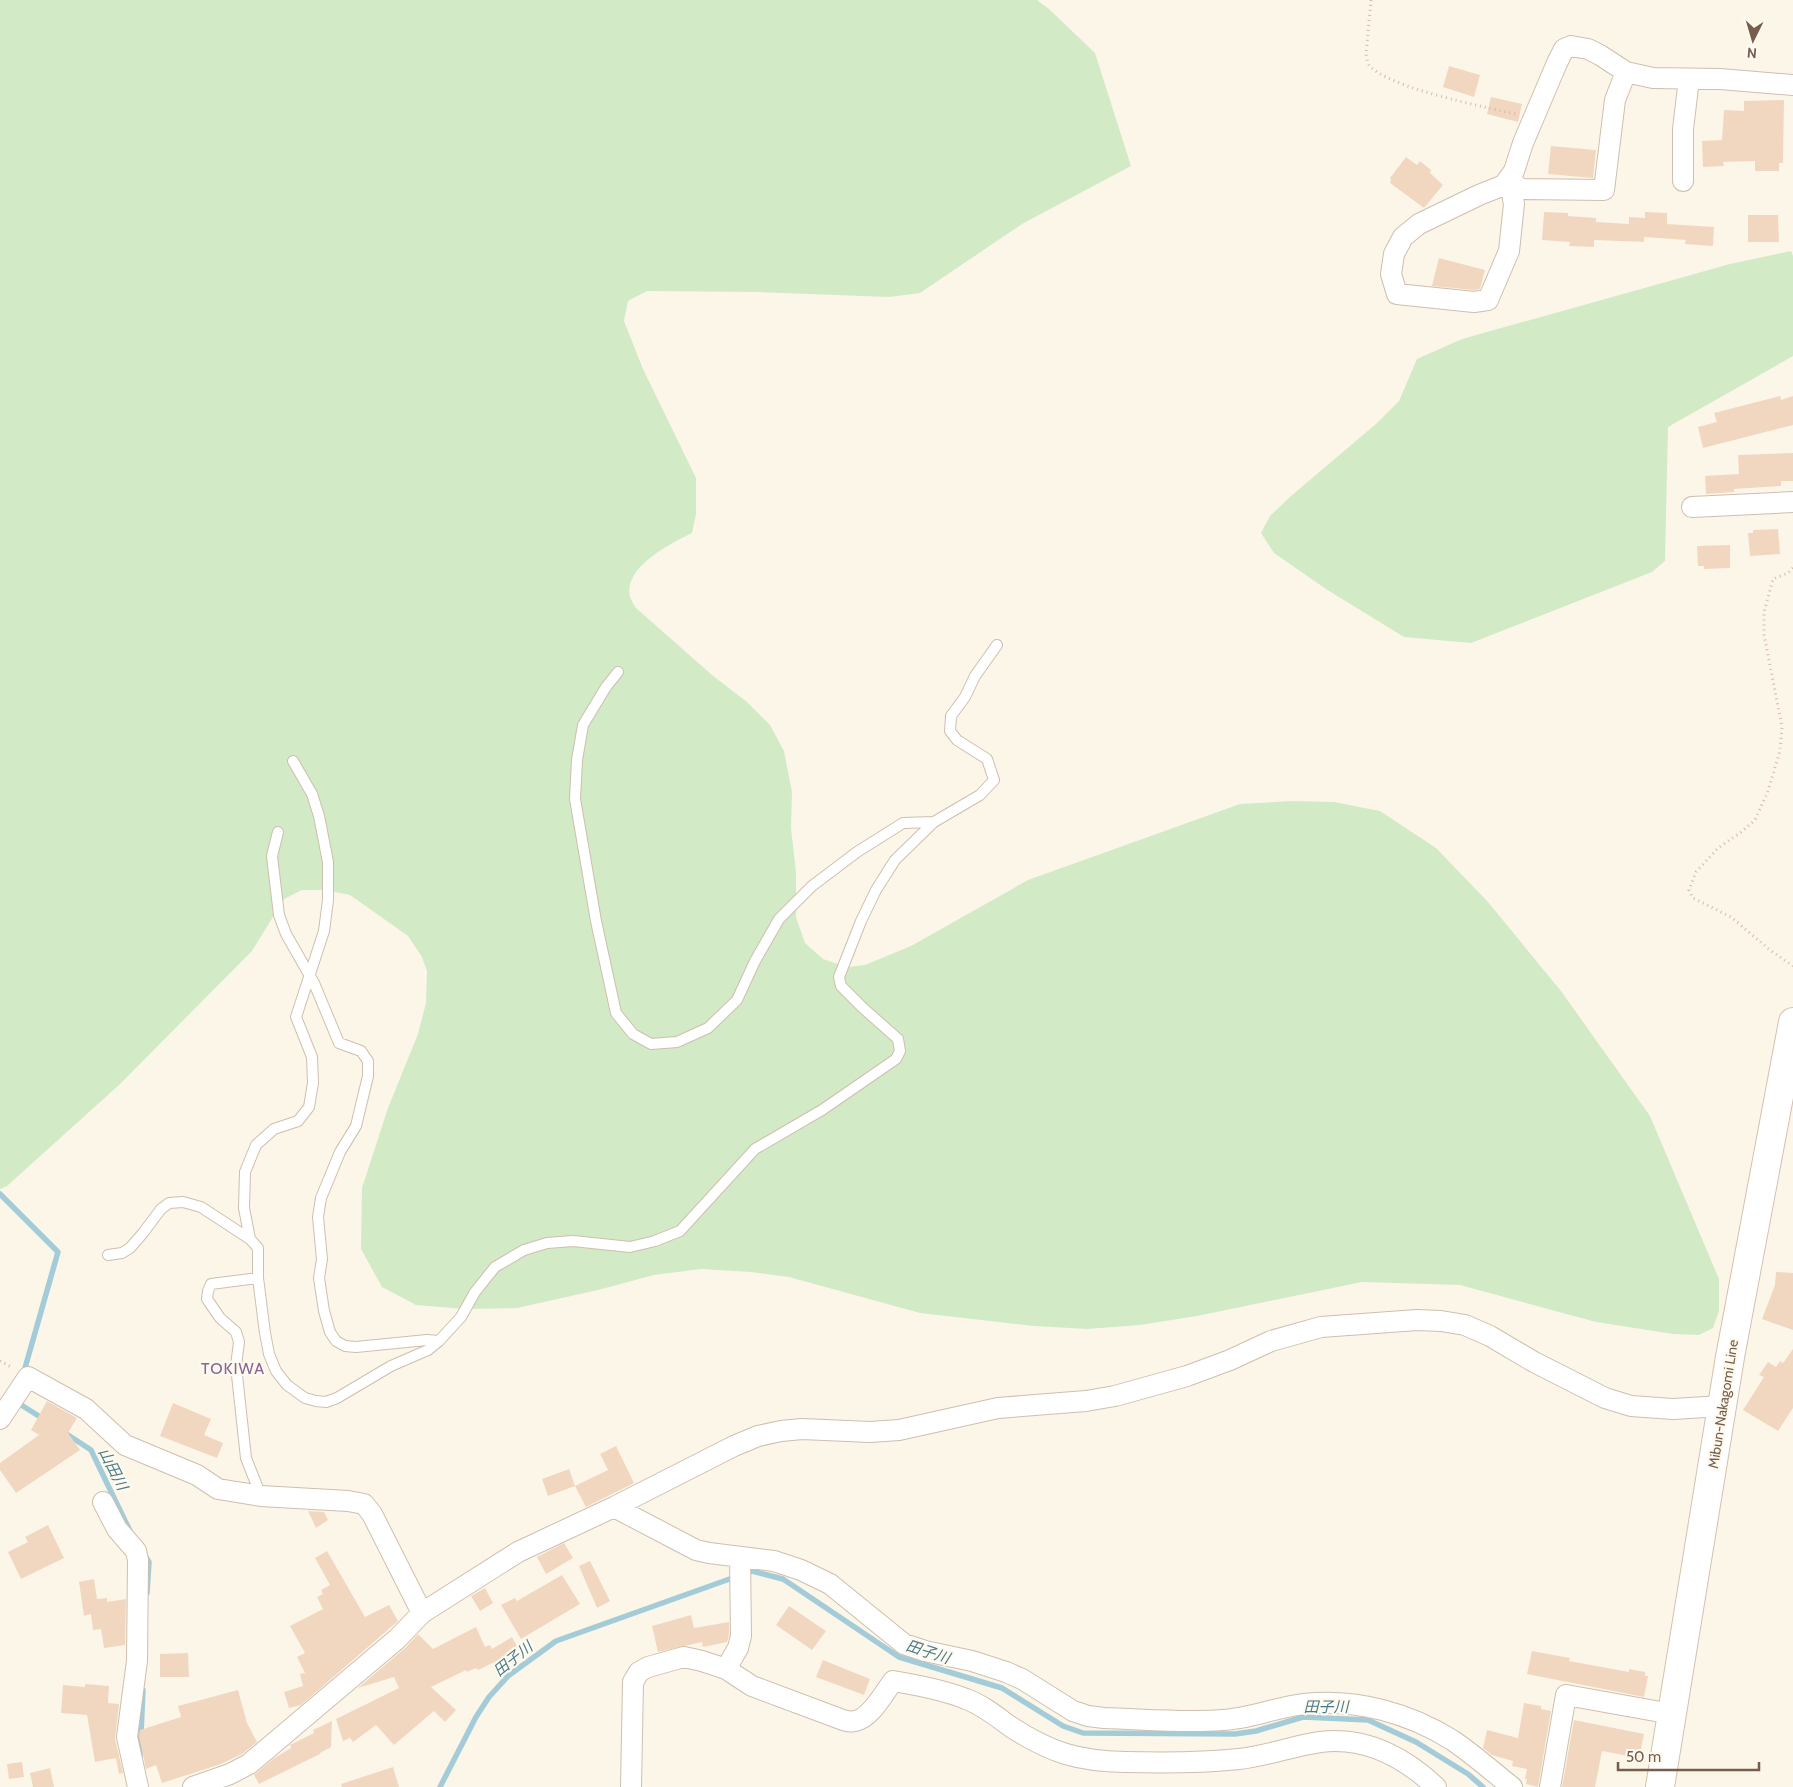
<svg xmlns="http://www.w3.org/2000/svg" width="1793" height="1787" font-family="Cabin,'Noto Sans JP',sans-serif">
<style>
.green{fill:#d3eac6}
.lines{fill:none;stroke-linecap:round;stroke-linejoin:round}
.stream{stroke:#a3ccd8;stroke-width:5.5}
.building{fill:#f2d7c0}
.lane-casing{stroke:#cebfae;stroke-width:12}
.street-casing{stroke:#cebfae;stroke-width:22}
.secondary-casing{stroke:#d4c1ae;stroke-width:30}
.path{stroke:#d7bba3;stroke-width:3;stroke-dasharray:1 4;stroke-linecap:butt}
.lane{stroke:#fff;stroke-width:10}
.street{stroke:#fff;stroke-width:20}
.secondary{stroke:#fff;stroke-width:28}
.labels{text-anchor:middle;stroke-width:4.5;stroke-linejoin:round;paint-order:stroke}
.street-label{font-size:14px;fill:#775e4c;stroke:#fffaef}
.water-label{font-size:15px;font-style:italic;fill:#467a8a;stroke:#fffaef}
.quarter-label{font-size:16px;letter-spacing:1px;fill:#866493;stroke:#fffaef}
</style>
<rect width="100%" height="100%" fill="#fcf6e9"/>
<path class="green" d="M 0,0 L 1037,0 L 1049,9 L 1095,53 L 1131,166 L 1022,224 L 920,293 L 889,297 L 755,292 L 647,291 L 628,301 L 624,321 L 643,369 L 696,478 L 696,514 L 692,533 C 670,544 623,567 630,597 C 631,600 634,605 636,608 L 712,675 L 747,702 L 770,725 L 784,751 L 792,792 L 791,828 L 796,873 L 796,917 L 805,943 L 823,959 L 847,967 L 865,965 L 911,946 L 1028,880 L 1240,804 L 1292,801 L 1334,802 L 1380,811 L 1436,848 L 1488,902 L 1561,991 L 1650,1116 L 1719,1279 L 1719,1311 L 1713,1328 L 1699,1335 L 1673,1334 L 1596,1322 L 1460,1285 L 1362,1282 L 1197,1316 L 1140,1325 L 1087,1329 L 1034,1326 L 920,1313 L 789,1277 L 751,1272 L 701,1269 L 654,1275 L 598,1290 L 517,1308 L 465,1309 L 416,1305 L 382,1287 L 361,1249 L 362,1188 L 388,1108 L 418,1034 L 426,1003 L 427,971 L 422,957 L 408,936 L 350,895 L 325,890 L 302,890 L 284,899 L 252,951 L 119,1085 L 7,1186 L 0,1189 Z
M 1791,251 L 1793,256 L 1793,356 L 1668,427 L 1665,561 L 1652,572 L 1471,643 L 1404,637 L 1326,589 L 1274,553 L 1261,533 L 1270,516 L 1291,496 L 1376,424 L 1399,401 L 1417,359 L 1462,339 L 1730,264 Z"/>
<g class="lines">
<path class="stream" d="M 0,1194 L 58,1252 L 23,1375
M 15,1401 L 45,1420
M 65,1433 L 91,1450 L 130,1531
M 144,1554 L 149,1562 L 147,1593
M 140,1756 L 143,1690
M 440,1787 L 476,1717 L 489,1697 L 508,1676 L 556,1641 L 752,1571 L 783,1579 L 899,1657 L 1002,1688 L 1063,1726 L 1083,1733 L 1235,1734 L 1256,1731 L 1303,1717 L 1368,1720 L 1416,1742 L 1468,1774 L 1483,1787"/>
</g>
<path class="building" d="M 1449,66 L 1480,75 L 1474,97 L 1443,87 Z
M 1491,97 L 1522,104 L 1518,122 L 1487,114 Z
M 1784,100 L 1783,163 L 1779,163 L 1779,171 L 1755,171 L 1755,161 L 1723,162 L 1724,166 L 1703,167 L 1702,141 L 1722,140 L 1724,110 L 1744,111 L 1744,101 Z
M 1551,146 L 1596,150 L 1593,178 L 1548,174 Z
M 1406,157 L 1417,165 L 1420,161 L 1431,170 L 1430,173 L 1443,185 L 1424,208 L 1390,183 L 1391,180 L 1390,178 Z
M 1544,212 L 1568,213 L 1568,216 L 1596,218 L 1596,222 L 1629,224 L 1629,217 L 1645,218 L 1645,212 L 1667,213 L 1667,224 L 1714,227 L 1713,246 L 1685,244 L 1686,240 L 1644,237 L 1644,242 L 1594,240 L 1594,247 L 1569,246 L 1570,242 L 1542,240 Z
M 1748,215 L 1778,215 L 1779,242 L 1748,242 Z
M 1439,258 L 1485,270 L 1480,289 L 1474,290 L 1432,286 Z
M 1780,396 L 1781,400 L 1793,396 L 1793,425 L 1703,448 L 1698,427 L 1717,422 L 1714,413 Z
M 1793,453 L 1793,481 L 1781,481 L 1781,486 L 1734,489 L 1734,492 L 1706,494 L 1705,476 L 1739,474 L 1738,455 Z
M 1778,529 L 1780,554 L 1750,556 L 1748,533 L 1753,533 L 1753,530 Z
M 1730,545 L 1730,568 L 1704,569 L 1704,566 L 1698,566 L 1697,546 Z
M 1776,1272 L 1793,1273 L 1793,1330 L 1762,1319 L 1775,1285 Z
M 1793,1349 L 1793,1408 L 1778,1431 L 1743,1410 L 1764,1377 L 1759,1375 L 1768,1362 L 1776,1367 L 1780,1361 L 1783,1363 Z
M 47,1401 L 77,1418 L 68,1433 L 80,1450 L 16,1493 L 0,1470 L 0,1463 L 39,1435 L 31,1430 Z
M 173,1403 L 211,1419 L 204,1435 L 223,1443 L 217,1458 L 160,1436 Z
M 616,1446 L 634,1483 L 586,1507 L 575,1486 L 608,1470 L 600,1454 Z
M 569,1469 L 575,1486 L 548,1496 L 542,1479 Z
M 308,1511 L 324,1512 L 328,1520 L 316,1528 Z
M 48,1525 L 64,1558 L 21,1579 L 8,1552 L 28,1542 L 25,1537 Z
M 564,1543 L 573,1558 L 546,1574 L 537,1557 Z
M 327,1551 L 365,1617 L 389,1605 L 398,1621 L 301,1705 L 289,1708 L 284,1692 L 303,1686 L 300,1674 L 305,1673 L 297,1657 L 305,1653 L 290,1626 L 323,1609 L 317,1597 L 323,1594 L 321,1590 L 330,1585 L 315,1558 Z
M 590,1561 L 610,1601 L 597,1608 L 579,1566 Z
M 562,1575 L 580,1604 L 521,1639 L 501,1605 L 515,1598 L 517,1601 Z
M 94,1579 L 97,1599 L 107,1598 L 107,1602 L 126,1599 L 125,1645 L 104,1648 L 101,1629 L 93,1630 L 91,1614 L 84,1616 L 79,1582 Z
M 485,1588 L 493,1603 L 480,1611 L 471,1596 Z
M 789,1606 L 826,1631 L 812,1650 L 776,1625 Z
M 691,1615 L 694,1628 L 729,1622 L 729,1635 L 727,1642 L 703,1647 L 702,1642 L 658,1652 L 652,1626 Z
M 476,1627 L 485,1647 L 490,1645 L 492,1649 L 512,1637 L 519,1650 L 478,1670 L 476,1668 L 467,1672 L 466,1670 L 431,1687 L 456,1710 L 445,1722 L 434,1711 L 394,1745 L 376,1725 L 353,1742 L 350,1738 L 343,1741 L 336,1719 L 399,1688 L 394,1677 L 358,1688 L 405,1648 L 418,1634 L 433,1649 Z
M 1532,1651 L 1570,1658 L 1569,1661 L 1629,1672 L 1629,1669 L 1645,1672 L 1645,1676 L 1648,1676 L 1644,1697 L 1527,1674 Z
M 188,1653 L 189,1677 L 160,1677 L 160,1654 Z
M 823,1660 L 870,1679 L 864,1695 L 816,1677 Z
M 85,1684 L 109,1686 L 108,1703 L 119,1704 L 115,1739 L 123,1773 L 119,1774 L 116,1758 L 95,1762 L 87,1715 L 61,1713 L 63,1685 L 85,1687 Z
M 238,1690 L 247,1723 L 257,1742 L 242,1754 L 221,1764 L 162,1783 L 156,1765 L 146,1769 L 139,1736 L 140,1730 L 181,1717 L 178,1706 Z
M 1524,1703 L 1541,1706 L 1541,1709 L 1551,1711 L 1538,1787 L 1526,1784 L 1527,1779 L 1525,1779 L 1527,1769 L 1512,1766 L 1513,1761 L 1492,1755 L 1483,1748 L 1487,1730 L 1518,1738 Z
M 1574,1720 L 1644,1734 L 1639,1758 L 1602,1751 L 1595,1787 L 1562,1787 Z
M 332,1721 L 331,1747 L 320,1753 L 320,1754 L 259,1784 L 254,1775 L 273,1759 L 291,1748 L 290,1745 L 314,1733 L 313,1730 Z
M 22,1762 L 24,1777 L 9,1779 L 7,1764 Z
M 393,1767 L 399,1787 L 342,1787 L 341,1784 Z
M 50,1768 L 54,1787 L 33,1787 L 30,1773 Z"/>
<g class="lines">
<defs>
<path id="lane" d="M 618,672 L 606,687 L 583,725 L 577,760 L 575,799 L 596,921 L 616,1013 L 633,1034 L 651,1044 L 677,1042 L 708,1028 L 737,1000 L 755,961 L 779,919 L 812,886 L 857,852 L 903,823 L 934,822
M 278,832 L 272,856 L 279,915 L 286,934 L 314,983 L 339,1043 L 361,1051 L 368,1061 L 368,1076 L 356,1126 L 340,1152 L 321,1198 L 318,1217 L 322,1259 L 319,1278 L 324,1311 L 330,1332 L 336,1341 L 345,1346 L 356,1347 L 427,1340 L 439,1341
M 250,1239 L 244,1208 L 245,1172 L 256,1145 L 274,1129 L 298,1121 L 309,1107 L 313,1083 L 312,1057 L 296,1017 L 324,931 L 328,900 L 328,862 L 319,816 L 312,794 L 293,761
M 108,1255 L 122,1253 L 130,1248 L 143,1233 L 161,1209 L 169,1203 L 183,1202 L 201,1207 L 250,1239 L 258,1248 L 258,1278 L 265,1333 L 269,1354 L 276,1371 L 287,1385 L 305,1398 L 316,1401 L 326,1402 L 337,1398 L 391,1366 L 428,1350 L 439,1341 L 461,1317 L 475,1292 L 495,1267 L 524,1250 L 547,1243 L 573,1241 L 630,1247 L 655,1241 L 680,1231 L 755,1149 L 822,1110 L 896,1059 L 900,1051 L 898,1039 L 863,1008 L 841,986 L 839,977 L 861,921 L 876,890 L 895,860 L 934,822 L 980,795 L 994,780 L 987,759 L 957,740 L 950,731 L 951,716 L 965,697 L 975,676 L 997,645
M 258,1278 L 211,1284 L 208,1291 L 207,1299 L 220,1318 L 236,1332 L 239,1342 L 236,1366 L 246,1458 L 261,1496"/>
<path id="street" d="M 1509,178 L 1514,204 L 1509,251 L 1488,300 L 1474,302 L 1397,294 L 1391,274 L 1394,254 L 1403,237 L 1419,224 L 1479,195 L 1504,185 L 1514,171 L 1523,143 L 1557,63 L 1564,49 L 1571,46 L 1588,49 L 1600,55 L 1626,72 L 1653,78 L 1720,79 L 1793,85
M 1509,178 L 1520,189 L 1604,190 L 1615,100 L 1626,72
M 1683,181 L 1683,129 L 1689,79
M 1692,507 L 1793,502
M 0,1419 L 28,1377 L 86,1409 L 125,1445 L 197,1475 L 218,1489 L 261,1496 L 348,1501 L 364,1504 L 372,1514 L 422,1613
M 103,1502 L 117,1529 L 136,1551 L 138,1560 L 137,1661 L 127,1737 L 138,1787
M 614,1507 L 696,1550 L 709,1553 L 774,1561 L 801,1570 L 830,1584 L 904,1644 L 925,1651 L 972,1661 L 1006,1672 L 1022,1679 L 1073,1711 L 1088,1716 L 1104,1718 C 1143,1719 1183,1723 1222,1720 C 1250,1719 1276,1707 1304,1704 C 1355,1698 1409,1713 1452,1740 C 1473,1754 1493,1772 1512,1787
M 726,1669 L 738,1648 L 741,1636 L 740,1557
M 193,1787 L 230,1774 L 249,1764 L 397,1639 L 422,1613 L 518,1552 L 614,1507 L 734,1446 L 758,1436 L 781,1431 L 802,1429 L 870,1432 L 899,1430 L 998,1408 L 1086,1401 L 1115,1396 L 1187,1376 L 1230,1360 L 1271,1341 L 1321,1327 L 1417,1320 L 1441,1321 L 1465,1325 L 1490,1336 L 1534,1362 L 1605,1398 L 1631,1406 L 1673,1409 L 1722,1406
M 631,1787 L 633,1682 L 639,1672 L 648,1667 L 684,1657 L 702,1661 L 726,1669 L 752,1686 L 843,1720 C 846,1721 851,1722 855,1721 C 870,1719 884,1693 893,1681 C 917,1685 944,1690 966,1699 C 983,1705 997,1717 1011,1727 C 1051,1753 1078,1761 1125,1762 C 1163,1763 1201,1763 1239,1759 C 1266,1756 1293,1746 1320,1742 C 1365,1736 1404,1757 1436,1787
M 1550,1787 L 1566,1695 L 1672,1714"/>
<path id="secondary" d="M 1660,1787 L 1730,1357 L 1793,1022"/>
</defs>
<use href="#lane" class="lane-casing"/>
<use href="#street" class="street-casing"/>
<use href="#secondary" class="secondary-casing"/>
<path class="path" d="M 1371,0 L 1366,54 C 1367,58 1367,62 1369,65 C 1388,88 1485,107 1516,114
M 1793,568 L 1788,573 L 1773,579 L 1764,612 L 1764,635 L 1782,727 L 1780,751 L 1768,791 L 1755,820 L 1740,833 L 1718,848 L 1696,872 L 1689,890 L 1693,898 L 1731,917 L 1770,950 L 1793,966
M 0,1361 L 13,1368"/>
<use href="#lane" class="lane"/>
<use href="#street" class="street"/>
<use href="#secondary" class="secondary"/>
</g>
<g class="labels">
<g class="street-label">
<text transform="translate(1723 1404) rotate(-81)" y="5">Mibun-Nakagomi Line</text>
</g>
<g class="water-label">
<text transform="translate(113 1469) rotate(63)" y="5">山田川</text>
<text transform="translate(928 1652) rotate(18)" y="5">田子川</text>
<text transform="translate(513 1659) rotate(-39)" y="5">田子川</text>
<text x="1326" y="1712">田子川</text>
</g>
<g class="quarter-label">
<text x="233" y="1374">TOKIWA</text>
</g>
</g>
<g transform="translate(1753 40) rotate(185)" stroke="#fffaef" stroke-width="4" paint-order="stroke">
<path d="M0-4L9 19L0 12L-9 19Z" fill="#775e4c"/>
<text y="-8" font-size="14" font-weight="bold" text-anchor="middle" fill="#775e4c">N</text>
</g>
<path d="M1618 1762v8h141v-8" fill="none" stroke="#775e4c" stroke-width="2.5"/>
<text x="1626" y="1762" font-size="15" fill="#775e4c" stroke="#fffaef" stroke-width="4" paint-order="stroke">50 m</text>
</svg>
